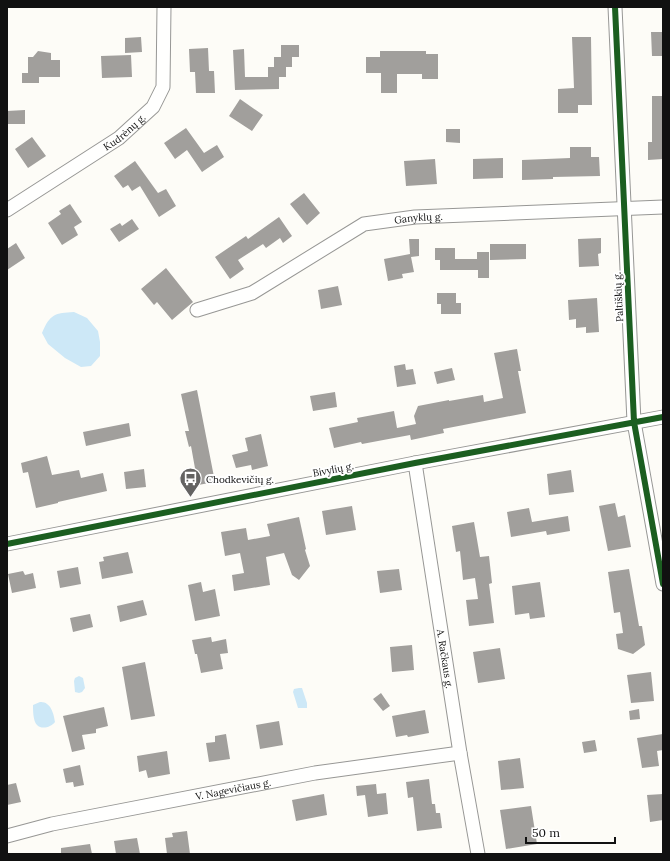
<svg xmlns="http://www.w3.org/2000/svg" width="670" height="861" font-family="Lora,serif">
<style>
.water{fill:#cde8f7}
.building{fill:#a19f9c}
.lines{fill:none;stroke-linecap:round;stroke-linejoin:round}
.minor-casing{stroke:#979795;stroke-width:15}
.minor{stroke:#fffffe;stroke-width:13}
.cycleway-casing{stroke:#fff;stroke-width:8}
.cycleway{stroke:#1b5e20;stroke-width:6}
.labels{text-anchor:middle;stroke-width:4;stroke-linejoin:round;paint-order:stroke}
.street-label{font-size:10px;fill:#111;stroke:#fff}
.poi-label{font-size:10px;fill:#111;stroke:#fff;text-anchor:start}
</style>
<rect width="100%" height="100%" fill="#fdfcf7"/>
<path class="water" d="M 74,312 L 87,318 L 98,331 L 100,342 L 100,356 L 91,366 L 81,367 L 65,358 L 48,344 L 42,333 C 50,314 55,313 74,312 Z
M 79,676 L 83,678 L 85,688 L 82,692 L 79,693 L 75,692 L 74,681 L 75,678 Z
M 299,688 L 302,688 L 307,703 L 307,708 L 298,708 L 293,692 L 294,689 Z
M 40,702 C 50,701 54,713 55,722 C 51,727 42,730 37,725 C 33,721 33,710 33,705 Z"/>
<path class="building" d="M 651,32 L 663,32 L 663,56 L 652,56 Z
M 141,37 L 142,52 L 125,53 L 125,38 Z
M 572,37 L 591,37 L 592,105 L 578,105 L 578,113 L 558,113 L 558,89 L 574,88 Z
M 281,45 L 299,45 L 299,57 L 292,57 L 292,67 L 286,67 L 286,77 L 279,77 L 279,89 L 235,90 L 233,50 L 244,49 L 245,77 L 268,77 L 268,67 L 274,67 L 274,57 L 281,57 Z
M 208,48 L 209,71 L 214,71 L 215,93 L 196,93 L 195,72 L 190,72 L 189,49 Z
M 38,51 L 51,53 L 51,60 L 60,60 L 60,77 L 39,77 L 39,83 L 22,83 L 22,73 L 28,73 L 28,57 L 33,57 Z
M 380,51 L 426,51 L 426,54 L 438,54 L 438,79 L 422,79 L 422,74 L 397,74 L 397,93 L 381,93 L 381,73 L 366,73 L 366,57 L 380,57 Z
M 131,55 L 132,77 L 102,78 L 101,56 Z
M 652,96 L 663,96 L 663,159 L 648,160 L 648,142 L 652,142 Z
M 240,99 L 263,115 L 252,131 L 229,116 Z
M 25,110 L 25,124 L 7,124 L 7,111 Z
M 186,128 L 204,153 L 217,145 L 224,157 L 202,172 L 187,150 L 175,159 L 164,143 Z
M 446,129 L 460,129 L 460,143 L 446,142 Z
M 32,137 L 46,156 L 28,168 L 15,149 Z
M 570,147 L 591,147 L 591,157 L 599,157 L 600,176 L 553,177 L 553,179 L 522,180 L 522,160 L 570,158 Z
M 503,158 L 503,178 L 473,179 L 473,159 Z
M 435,159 L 437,184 L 406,186 L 404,161 Z
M 135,161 L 158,193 L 166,189 L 176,206 L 159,217 L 140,186 L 132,191 L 128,185 L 123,188 L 114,176 Z
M 304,193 L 320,213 L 307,225 L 290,204 Z
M 70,204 L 82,222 L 74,227 L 78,235 L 62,245 L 48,223 L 61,214 L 59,211 Z
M 279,217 L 292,236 L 283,243 L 280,238 L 266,248 L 263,244 L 238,260 L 244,269 L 230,279 L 215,257 L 246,236 L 248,239 Z
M 132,219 L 139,229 L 119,242 L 110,229 L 120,223 L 122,226 Z
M 601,238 L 601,253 L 598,254 L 599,266 L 579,267 L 578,239 Z
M 409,239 L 419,239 L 419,256 L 411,257 L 414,272 L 402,274 L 403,278 L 388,281 L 384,259 L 410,254 Z
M 16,243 L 25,258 L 7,270 L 7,249 Z
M 490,244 L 526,244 L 526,259 L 490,260 Z
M 435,248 L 455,248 L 455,259 L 477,259 L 477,252 L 489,252 L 489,278 L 478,278 L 478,270 L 440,270 L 440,260 L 435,260 Z
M 166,268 L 193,302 L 172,320 L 157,302 L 154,305 L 141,289 Z
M 338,286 L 342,305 L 321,309 L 318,290 Z
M 437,293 L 456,293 L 456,303 L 461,303 L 461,314 L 441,314 L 441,304 L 437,304 Z
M 597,298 L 599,332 L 586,333 L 586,327 L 576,328 L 576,319 L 569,320 L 568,300 Z
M 517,349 L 521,371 L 518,371 L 526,413 L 443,429 L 444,433 L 411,440 L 410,435 L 362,444 L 361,442 L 334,448 L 329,428 L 358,422 L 357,418 L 394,411 L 397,428 L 416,424 L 414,416 L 418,406 L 449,400 L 449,401 L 483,395 L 484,402 L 503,398 L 494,353 Z
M 405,364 L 406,370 L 413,369 L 416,384 L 397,387 L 394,366 Z
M 452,368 L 455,380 L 437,384 L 434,372 Z
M 197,390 L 215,482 L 198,485 L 191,446 L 189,447 L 185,431 L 189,431 L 181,394 Z
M 335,392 L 337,407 L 313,411 L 310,396 Z
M 129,423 L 131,436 L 86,446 L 83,432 Z
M 261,434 L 268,466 L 252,470 L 251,465 L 236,468 L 232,455 L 248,451 L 245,438 Z
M 47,456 L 52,475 L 79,470 L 81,478 L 103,473 L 107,491 L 58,502 L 58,503 L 36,508 L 28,472 L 23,473 L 21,463 Z
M 144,469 L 146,487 L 126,489 L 124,472 Z
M 571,470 L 574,492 L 549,495 L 547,474 Z
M 615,503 L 618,517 L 625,515 L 631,547 L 608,551 L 599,506 Z
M 352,506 L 356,530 L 326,535 L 322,511 Z
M 529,508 L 532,522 L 568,516 L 570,531 L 547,535 L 546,531 L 511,537 L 507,512 Z
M 299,517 L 306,549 L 305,550 L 310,566 L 299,580 L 292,575 L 284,553 L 266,557 L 270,585 L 234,591 L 232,575 L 244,573 L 240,553 L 225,556 L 221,532 L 246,528 L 248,540 L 270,536 L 267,524 Z
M 474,522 L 480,557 L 489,556 L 492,583 L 489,584 L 494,623 L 469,626 L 466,600 L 478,599 L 475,578 L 463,580 L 460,551 L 456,552 L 452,526 Z
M 128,552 L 133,573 L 102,579 L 99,562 L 104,561 L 103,557 Z
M 78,567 L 81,584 L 60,588 L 57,571 Z
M 399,569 L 402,590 L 380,593 L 377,571 Z
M 629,569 L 639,626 L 642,626 L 645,645 L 633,654 L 618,649 L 616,634 L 623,633 L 620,612 L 614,613 L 608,572 Z
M 23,571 L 25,575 L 33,573 L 36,588 L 12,593 L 8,574 Z
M 201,582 L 203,592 L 215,589 L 220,616 L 195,621 L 188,585 Z
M 540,582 L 545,617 L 530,619 L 529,613 L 515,615 L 512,586 Z
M 143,600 L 147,615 L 120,622 L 117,606 Z
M 90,614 L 93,627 L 73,632 L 70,618 Z
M 211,637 L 212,642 L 226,639 L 228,653 L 220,654 L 223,669 L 201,673 L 197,654 L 195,654 L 192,640 Z
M 412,645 L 414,670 L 392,672 L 390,647 Z
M 500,648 L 505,679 L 478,683 L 473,652 Z
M 145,662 L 155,716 L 131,720 L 122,667 Z
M 651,672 L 654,701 L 631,703 L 627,675 Z
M 381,693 L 390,706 L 383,711 L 373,699 Z
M 104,707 L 108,726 L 96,729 L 96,733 L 82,735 L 85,749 L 72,752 L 63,716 Z
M 639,709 L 640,719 L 630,720 L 629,711 Z
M 425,710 L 429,733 L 408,737 L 407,735 L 396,737 L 392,716 Z
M 279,721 L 283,745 L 260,749 L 256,725 Z
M 226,734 L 230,759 L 209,762 L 206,743 L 215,742 L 215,736 Z
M 663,734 L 663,750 L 657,751 L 659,766 L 642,768 L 637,738 Z
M 595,740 L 597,751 L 584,753 L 582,742 Z
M 167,751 L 170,774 L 148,778 L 146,770 L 139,772 L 137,756 Z
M 520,758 L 524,788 L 501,790 L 498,761 Z
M 80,765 L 84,785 L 74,787 L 73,782 L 66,783 L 63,769 Z
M 429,779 L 432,804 L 435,804 L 436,813 L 440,813 L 442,828 L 417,831 L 413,797 L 408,798 L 406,782 Z
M 16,783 L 21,802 L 7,805 L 7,785 Z
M 376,784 L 377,794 L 386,793 L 388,814 L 368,817 L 365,795 L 357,796 L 356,786 Z
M 324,794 L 327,815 L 296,821 L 292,800 Z
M 663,794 L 663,820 L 650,822 L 647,795 Z
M 531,806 L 537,844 L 506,849 L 500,810 Z
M 187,831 L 190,854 L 167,854 L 165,838 L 173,837 L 172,833 Z
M 137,838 L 140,854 L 116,854 L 114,841 Z
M 90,844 L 92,854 L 61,854 L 61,848 Z"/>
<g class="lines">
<defs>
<g id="minor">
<path d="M 615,7 L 634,422 L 663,584"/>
<path id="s1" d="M 7,210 L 119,138 L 153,107 L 163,87 L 164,7"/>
<path id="s2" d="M 197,310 L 252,293 L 364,224 L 415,217 L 663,207"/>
<path id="s3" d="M 415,463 L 460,753 L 478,854"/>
<path d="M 7,544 L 415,463 L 663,417"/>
<path id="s4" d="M 7,836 L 52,824 L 315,773 L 460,753"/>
</g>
</defs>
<use href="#minor" class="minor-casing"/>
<use href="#minor" class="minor"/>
<defs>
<path id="cycleway" d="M 615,7 L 634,422 L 663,584
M 7,544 L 415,463 L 663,417"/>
</defs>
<use href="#cycleway" class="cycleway-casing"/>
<use href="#cycleway" class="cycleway"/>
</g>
<defs>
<symbol id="bus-pin" viewBox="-11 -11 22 30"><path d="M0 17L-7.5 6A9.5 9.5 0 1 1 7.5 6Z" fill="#646362" stroke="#fff"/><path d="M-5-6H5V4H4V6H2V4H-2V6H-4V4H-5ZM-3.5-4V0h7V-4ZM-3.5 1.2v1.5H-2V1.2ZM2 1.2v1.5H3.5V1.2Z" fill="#fff"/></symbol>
</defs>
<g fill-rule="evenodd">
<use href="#bus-pin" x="178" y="466" width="25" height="34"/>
</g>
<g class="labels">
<g class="street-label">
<text dy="4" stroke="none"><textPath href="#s1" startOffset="141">Kudrėnų g.</textPath></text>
<text dy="4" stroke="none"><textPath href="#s2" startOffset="244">Ganyklų g.</textPath></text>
<text transform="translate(618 297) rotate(-93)" y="4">Paltiškių g.</text>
<text transform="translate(333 469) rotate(-11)" y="4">Bivylių g.</text>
<text dy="4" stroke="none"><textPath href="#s3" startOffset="198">A. Račkaus g.</textPath></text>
<text dy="4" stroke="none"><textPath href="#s4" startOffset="231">V. Nagevičiaus g.</textPath></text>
</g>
<g class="poi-label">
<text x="206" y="483">Chodkevičių g.</text>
</g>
</g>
<rect width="670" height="861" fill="none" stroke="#111111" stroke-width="16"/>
<path d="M526 837v6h89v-6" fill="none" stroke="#111111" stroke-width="2"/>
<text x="532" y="837" font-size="12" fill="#111111" stroke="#ffffff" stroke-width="3" paint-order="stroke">50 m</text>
</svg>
